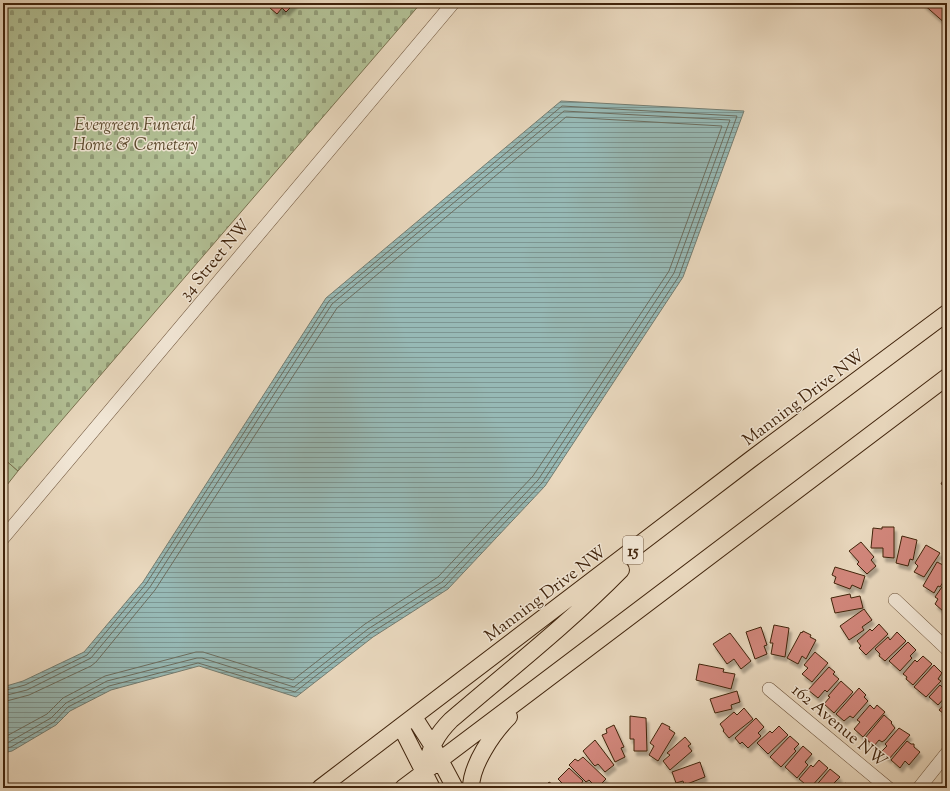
<svg xmlns="http://www.w3.org/2000/svg" width="950" height="791" font-family="'Sorts Mill Goudy',serif">
<style>
.green{fill:#b2c095;stroke:#7a7250}
.cemetery{fill:url(#cemetery-stones);stroke:#7a7250}
.water{fill:url(#water-rules);stroke:#757d71}
.lines{fill:none;stroke-linecap:round;stroke-linejoin:round}
.shore{stroke:#6c6e60;stroke-width:1}
.building{fill:#d2877c;stroke:#41240c;filter:url(#shadow)}
.minor-casing{stroke:#6b5138;stroke-width:14}
.major-casing{stroke:#41240c;stroke-width:18}
.minor{stroke:#f1e6d5;stroke-width:13}
.major{stroke:#e9d8be;stroke-width:16}
.labels{text-anchor:middle;stroke-width:3;stroke-linejoin:round;paint-order:stroke}
.shield{fill:#f1e6d5;stroke:#765e48;stroke-width:1}
.shield-label{font-size:16px;font-weight:bold;fill:#41240c}
.park-label{font-size:17px;font-style:italic;fill:#5d4b2e;stroke:#f1e6d5}
.street-label{font-size:17px;fill:#41240c;stroke:#f1e6d5}
</style>
<defs>
<pattern id="cemetery-stones" width="16" height="16" patternUnits="userSpaceOnUse"><rect width="16" height="16" fill="#b2c095"/><path d="M2 7V4a2 2 0 0 1 4 0v3zM10 15v-3a2 2 0 0 1 4 0v3z" fill="#929c78"/></pattern>
<pattern id="water-rules" width="6" height="5" patternUnits="userSpaceOnUse"><rect width="6" height="5" fill="#97b9b5"/><path d="M0 2.5h6" fill="none" stroke="#7d9692"/></pattern>
<filter id="shadow"><feDropShadow dx="2.5" dy="4.5" stdDeviation="1" flood-color="#0004"/></filter>
</defs>
<rect width="100%" height="100%" fill="#e9d8be"/>
<filter id="stains"><feTurbulence type="fractalNoise" baseFrequency=".005" numOctaves="4"/><feColorMatrix values="0 0 0 0 .2 0 0 0 0 .09 0 0 0 0 .02 0 0 0 .5 -.17"/></filter>
<radialGradient id="worn" r=".72"><stop offset=".6" stop-color="#630" stop-opacity="0"/><stop offset="1" stop-color="#630" stop-opacity=".3"/></radialGradient>
<path class="green" d="M 3,458 L 18,471 L 3,490 Z"/>
<path class="cemetery" d="M 3,3 L 421,3 L 18,471 L 3,458 Z"/>
<path class="water" d="M 561,101 L 744,111 L 683,277 L 545,486 L 448,589 L 373,637 L 296,697 L 199,666 L 111,690 L 70,711 L 56,725 L 12,751 L 3,753 L 3,687 L 23,681 L 84,652 L 143,582 L 326,298 Z"/>
<g class="lines">
<path class="shore" d="M 3,691 L 25,685 L 87,655 L 146,584 L 329,301 L 562,106 L 737,116 L 679,276 L 542,483 L 445,586 L 371,633 L 295,692 L 198,663 L 109,686 L 68,707 L 54,722 L 11,747 L 3,749
M 3,696 L 27,690 L 91,658 L 150,587 L 332,304 L 564,111 L 730,120 L 674,273 L 538,480 L 442,582 L 368,629 L 294,687 L 202,658 L 197,658 L 107,681 L 66,703 L 51,718 L 9,742 L 3,744
M 3,702 L 29,695 L 91,666 L 96,662 L 155,590 L 337,308 L 566,117 L 722,126 L 669,271 L 533,476 L 438,577 L 365,624 L 293,680 L 203,652 L 196,652 L 105,676 L 63,698 L 47,714 L 3,738"/>
</g>
<path class="building" d="M 274,3 L 295,3 L 286,12 L 282,8 L 277,14 L 270,8 Z
M 922,3 L 947,3 L 947,25 Z
M 947,473 L 947,487 L 941,484 Z
M 882,527 L 894,527 L 894,558 L 883,557 L 883,548 L 871,548 L 873,528 L 882,529 Z
M 902,536 L 917,540 L 913,560 L 910,559 L 908,566 L 896,563 Z
M 861,542 L 874,557 L 871,560 L 876,566 L 867,574 L 857,564 L 859,562 L 849,551 Z
M 926,545 L 940,553 L 924,577 L 914,572 L 918,566 L 915,563 Z
M 945,561 L 947,562 L 947,576 L 940,587 L 938,586 L 934,593 L 923,586 L 937,562 L 943,565 Z
M 835,567 L 865,576 L 861,589 L 852,585 L 850,589 L 834,583 L 836,577 L 832,575 Z
M 944,584 L 947,586 L 947,608 L 944,612 L 935,604 L 938,599 L 935,597 Z
M 850,594 L 851,598 L 860,596 L 863,608 L 835,613 L 831,598 Z
M 864,609 L 872,620 L 862,627 L 864,630 L 849,640 L 840,626 Z
M 879,624 L 888,634 L 866,655 L 859,648 L 861,646 L 857,641 L 870,629 L 872,631 Z
M 774,625 L 789,628 L 785,657 L 771,654 L 773,643 L 770,643 Z
M 761,627 L 767,645 L 764,646 L 767,654 L 755,659 L 746,632 Z
M 803,631 L 811,635 L 810,637 L 816,640 L 806,659 L 802,656 L 798,664 L 787,658 L 801,632 L 802,633 Z
M 897,632 L 906,641 L 885,661 L 879,656 L 880,654 L 875,649 L 888,637 L 890,640 Z
M 730,633 L 751,661 L 741,669 L 734,659 L 727,664 L 713,644 Z
M 908,642 L 916,650 L 910,656 L 912,658 L 900,671 L 889,661 Z
M 815,652 L 828,663 L 812,682 L 802,674 L 808,668 L 804,665 Z
M 923,656 L 932,664 L 913,685 L 906,679 L 907,677 L 903,674 L 915,660 L 917,662 Z
M 699,664 L 724,669 L 723,672 L 735,674 L 731,689 L 696,680 Z
M 934,665 L 942,673 L 938,679 L 941,681 L 926,697 L 914,687 Z
M 829,667 L 835,672 L 833,674 L 839,679 L 827,692 L 825,690 L 818,698 L 808,690 Z
M 841,681 L 853,692 L 834,713 L 824,704 L 830,697 L 828,696 Z
M 947,683 L 947,695 L 938,705 L 929,697 L 940,685 L 943,688 Z
M 859,688 L 866,695 L 864,697 L 868,701 L 853,718 L 850,716 L 844,721 L 836,714 Z
M 737,691 L 740,702 L 731,705 L 732,709 L 715,713 L 710,699 Z
M 947,701 L 947,720 L 944,720 L 944,714 L 939,710 Z
M 870,705 L 874,709 L 877,705 L 885,712 L 863,737 L 854,729 L 860,722 L 857,720 Z
M 744,708 L 753,719 L 729,738 L 723,731 L 724,730 L 720,724 L 734,712 L 737,715 Z
M 884,715 L 892,722 L 891,723 L 895,728 L 885,740 L 882,742 L 879,740 L 874,746 L 865,738 Z
M 630,716 L 646,718 L 647,751 L 634,751 L 634,739 L 630,739 Z
M 756,718 L 764,727 L 758,733 L 761,736 L 748,748 L 742,742 L 740,744 L 735,738 Z
M 662,723 L 670,727 L 669,729 L 675,733 L 658,761 L 649,755 L 654,746 L 650,743 Z
M 614,725 L 624,747 L 621,748 L 625,757 L 615,762 L 602,735 L 607,733 L 606,729 Z
M 779,726 L 788,735 L 768,754 L 757,743 L 770,731 L 772,733 Z
M 899,728 L 910,735 L 889,759 L 881,752 L 887,746 L 885,744 Z
M 790,736 L 799,744 L 794,749 L 796,751 L 781,767 L 770,757 Z
M 685,737 L 691,744 L 688,746 L 692,751 L 670,770 L 663,761 L 670,755 L 667,753 Z
M 595,740 L 614,765 L 605,772 L 598,764 L 595,766 L 593,764 L 583,751 Z
M 907,741 L 911,744 L 914,744 L 914,747 L 920,752 L 909,765 L 905,761 L 900,768 L 891,760 Z
M 803,746 L 812,754 L 805,762 L 808,765 L 797,778 L 785,767 Z
M 583,757 L 606,779 L 597,788 L 589,780 L 586,782 L 569,765 L 575,759 L 578,761 Z
M 819,760 L 828,768 L 810,788 L 799,779 L 811,765 L 813,767 Z
M 700,762 L 705,777 L 687,784 L 686,783 L 684,784 L 683,781 L 676,783 L 672,772 Z
M 569,768 L 583,781 L 581,784 L 585,788 L 567,788 L 558,779 Z
M 830,769 L 840,777 L 834,783 L 837,786 L 835,788 L 814,788 Z
M 549,782 L 558,788 L 545,788 Z
M 845,783 L 853,788 L 842,788 Z"/>
<g class="lines">
<defs>
<path id="minor" d="M 3,538 L 453,3
M 895,600 L 947,649
M 769,689 L 888,788
M 919,788 L 947,753"/>
<path id="major" d="M 414,717 L 432,745 L 455,788
M 401,727 L 432,788
M 424,772 C 431,749 433,738 451,720 C 508,671 568,624 621,570
M 320,788 L 750,460 L 947,313
M 403,788 L 947,377
M 471,788 C 471,765 493,733 509,717"/>
</defs>
<use href="#minor" class="minor-casing"/>
<use href="#major" class="major-casing"/>
<use href="#minor" class="minor"/>
<use href="#major" class="major"/>
</g>
<g class="labels">
<rect class="shield" x="623" y="536" width="20" height="28" rx="3"/>
<g class="shield-label">
<text x="633" y="556">15</text>
</g>
<g class="park-label">
<text x="135" y="130">Evergreen Funeral<tspan x="135" dy="20">Home &amp; Cemetery</tspan></text>
</g>
<g class="street-label">
<text transform="translate(214 259) rotate(-50)" y="6">34 Street NW</text>
<text transform="translate(803 397) rotate(-37)" y="6">Manning Drive NW</text>
<text transform="translate(545 593) rotate(-37)" y="6">Manning Drive NW</text>
<text transform="translate(840 725) rotate(40)" y="6">162 Avenue NW</text>
</g>
</g>
<rect width="950" height="791" fill="none" stroke="#e9d8be" stroke-width="16"/>
<rect x="4" y="4" width="942" height="783" fill="none" stroke="#41240c" stroke-width="2"/>
<rect x="8" y="8" width="934" height="775" fill="none" stroke="#41240c"/>
<rect width="100%" height="100%" filter="url(#stains)"/>
<rect width="100%" height="100%" fill="url(#worn)"/>
</svg>
